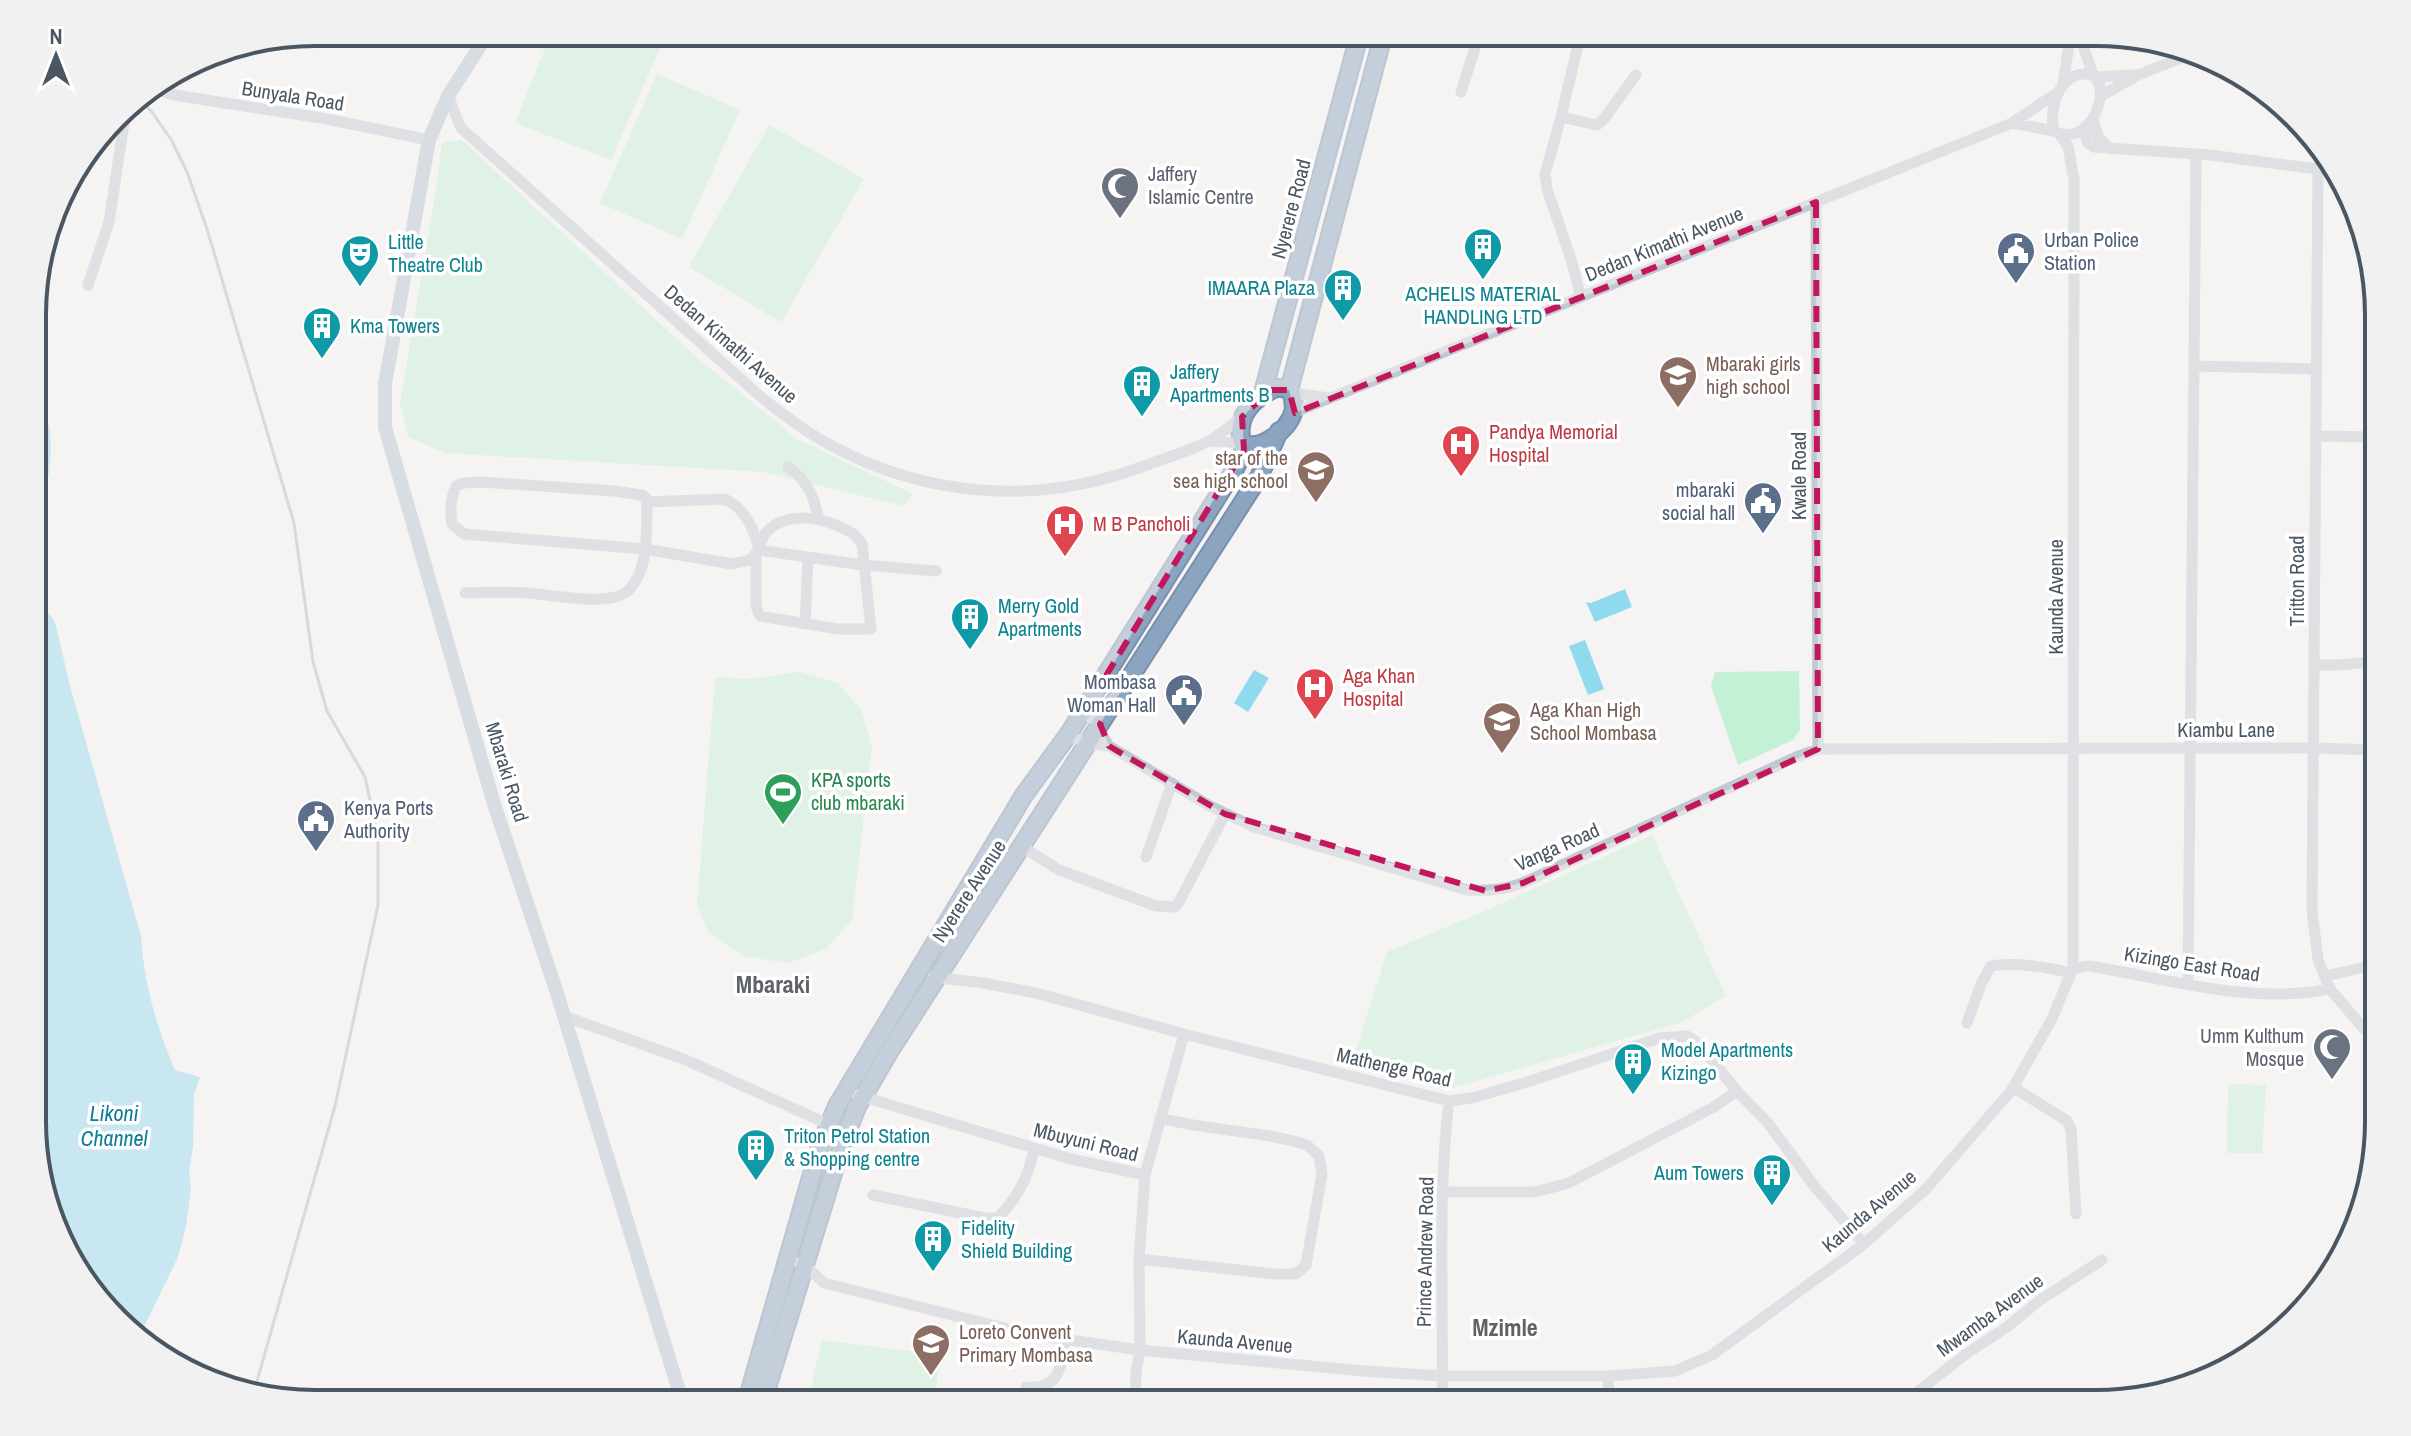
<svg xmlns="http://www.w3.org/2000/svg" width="2411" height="1436" font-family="'Archivo Narrow',sans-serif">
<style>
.green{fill:#c3f1d5}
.water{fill:#90daee}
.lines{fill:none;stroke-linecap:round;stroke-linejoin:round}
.highway-casing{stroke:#7690ad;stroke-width:20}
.minor{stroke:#c1cad2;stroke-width:11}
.major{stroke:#b3c2d1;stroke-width:14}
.highway{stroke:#8ba5c1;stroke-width:16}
.rail{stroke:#b5b8bd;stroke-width:3}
.marked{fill:none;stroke:#c2185b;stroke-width:6;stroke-dasharray:16 10;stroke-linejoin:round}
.labels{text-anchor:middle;stroke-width:7;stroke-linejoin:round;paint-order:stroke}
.street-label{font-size:20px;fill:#4a5661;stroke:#fff}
.worship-label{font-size:20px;fill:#5b616d;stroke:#fff;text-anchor:start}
.service-label{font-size:20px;fill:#4e5e75;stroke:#fff;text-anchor:start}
.culture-label{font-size:20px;fill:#0d838f;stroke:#fff;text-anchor:start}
.education-label{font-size:20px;fill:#785e54;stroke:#fff;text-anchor:start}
.health-label{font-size:20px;fill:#be3a42;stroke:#fff;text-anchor:start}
.leisure-label{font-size:20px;fill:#27864d;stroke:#fff;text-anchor:start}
.water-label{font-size:22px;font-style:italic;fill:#0c7c9b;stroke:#fff}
.quarter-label{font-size:24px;font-weight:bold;fill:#5f6368;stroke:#fff}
.rim{fill:none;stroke:#4a5661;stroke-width:4}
</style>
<rect width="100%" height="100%" fill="#f5f3f3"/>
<path class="green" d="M 552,32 L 667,32 L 611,160 L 515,123 Z
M 657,74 L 740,110 L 682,239 L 600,203 Z
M 769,125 L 864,179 L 781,322 L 689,267 Z
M 462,140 L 695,356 L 797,439 L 913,494 L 904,506 L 763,472 L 445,453 L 408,437 L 400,403 L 437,184 L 442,142 Z
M 1799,671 L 1800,730 L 1793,740 L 1738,765 L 1711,686 L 1715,672 Z
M 800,672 L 838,683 L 861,710 L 872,746 L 852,920 L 826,949 L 788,963 L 743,956 L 708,932 L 697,906 L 715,677 L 749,679 Z
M 1652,835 L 1726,996 L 1682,1022 L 1452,1088 L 1352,1063 L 1387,952 L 1485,911 Z
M 2228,1084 L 2266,1085 L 2262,1153 L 2227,1153 Z
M 822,1340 L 940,1355 L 935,1404 L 807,1404 Z"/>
<path class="water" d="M 42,402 C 60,444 47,490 34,531 L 34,406 Z
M 1625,589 L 1632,607 L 1595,622 L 1586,602 L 1591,603 Z
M 34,601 L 52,617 L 56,626 L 70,686 L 141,936 C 144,983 156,1026 175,1070 L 200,1077 L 194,1094 L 193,1146 L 189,1172 L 191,1189 L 186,1226 L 178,1257 L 140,1335 L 79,1278 L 34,1158 Z
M 1585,640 L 1604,689 L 1588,695 L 1569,646 Z
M 1254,670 L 1269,678 L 1248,712 L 1234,703 Z"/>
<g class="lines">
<defs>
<path id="highway" d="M 1276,388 L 1285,388 L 1292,393 C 1293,400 1295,407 1293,413 C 1287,431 1260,452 1242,443 C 1235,416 1252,399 1276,388 Z
M 1289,390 L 1384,32
M 1262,396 L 1360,32
M 746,1404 L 820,1146 L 837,1106 L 1024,795 L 1068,735 L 1235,469 L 1246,445
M 762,1404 L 840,1151 L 857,1107 L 891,1049 L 1259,477 L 1279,431"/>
</defs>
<use href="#highway" class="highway-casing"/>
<path class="minor" d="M 2078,32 L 2093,74
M 2097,77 L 2134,75
M 2063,84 L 2071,32
M 151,88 L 174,95 L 327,119 L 429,140
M 1461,92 L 1480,32
M 448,96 L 461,128 L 762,398 C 784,415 807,433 832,446 C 931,499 1041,505 1144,466 C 1165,458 1187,452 1207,442 C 1219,436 1231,425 1242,417
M 2101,96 L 2138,75 L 2186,56
M 1561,117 L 1597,125 L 1603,120 L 1636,75
M 2093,119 L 2098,137 L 2110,149
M 2012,123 L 2054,131 C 2094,152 2117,75 2086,74 C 2059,73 2048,109 2054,131
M 2085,128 L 2087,142 L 2094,147 L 2210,155 L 2340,172
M 2318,169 L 2312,909 L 2318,960 L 2330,989
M 1816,202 L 1818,749
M 88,285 L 109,222 L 127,103
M 1581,297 L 1571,259 L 1547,189 L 1545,174 L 1561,117 L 1581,32
M 2194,366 L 2317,369
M 1292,393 L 1329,398
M 1293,413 L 2012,123 L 2058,92
M 2316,436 L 2378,437
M 1210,441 L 1242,443
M 788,467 C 807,480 815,497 818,519
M 759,550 L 863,565 L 936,571
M 756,556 L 756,606 L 760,616 L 838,629 L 871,629 L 862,544 C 857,535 851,532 842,528 C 814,514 771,511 759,546
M 465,593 C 486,592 506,592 527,593 C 549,594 612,608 629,590 C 650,567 646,531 647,502 L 646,498 L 642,495 L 614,491 L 482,482 L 463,483 L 456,486 C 451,497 450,512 452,524 L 464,534 L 645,549 L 732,564 L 750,560 L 759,550 C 755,531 744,506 724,499 L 647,502
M 805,624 L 808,558
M 2314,665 L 2339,665 L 2378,661
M 1083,712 L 1100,724 L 1100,732 L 1109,746
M 1068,735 L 1086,743 L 1109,746 L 1210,806 L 1254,827 L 1467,890 C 1487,891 1503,890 1523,883 L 1796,757 L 1818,749 L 2313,748 L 2378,750
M 1021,846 L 1059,870 L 1156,906 L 1175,907 L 1179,902 L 1225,814
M 1146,857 L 1172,783
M 2073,968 L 2089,966 C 2170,979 2247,1005 2330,989 L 2365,1030 L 2378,1043
M 2326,976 L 2378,964
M 933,977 L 983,983 L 1036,993 L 1184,1034 L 1449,1101 L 1472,1098 L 1524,1083 L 1660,1038 L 1687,1036 L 1698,1043 L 1737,1091 L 1768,1123 L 1815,1187 L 1864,1244
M 2188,984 L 2196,156
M 564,1016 L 686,1060 L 828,1124
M 1967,1023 L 1981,984 L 1991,966 C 2018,962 2045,967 2071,973
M 2013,1087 L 2067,1121 L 2071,1129 L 2076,1214
M 857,1095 L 1071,1159 L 1145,1175 L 1139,1259 L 1140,1350 L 1136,1372 L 1135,1404
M 1145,1175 L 1184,1034
M 1444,1192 L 1535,1192 L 1569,1183 L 1714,1107 L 1737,1091
M 873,1195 L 985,1218 L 997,1218 C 1017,1200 1029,1175 1034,1149
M 1139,1259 L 1274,1274 L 1296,1274 L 1306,1265 L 1322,1174 L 1319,1156 L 1307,1145 C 1260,1130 1208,1131 1160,1118
M 799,1263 L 805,1265 L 824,1283 L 1028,1334 L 1140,1350 L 1364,1371 L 1442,1376 L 1608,1376 L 1675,1371 L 1712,1355 L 1864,1244 L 1925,1190 L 2011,1091 L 2052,1019 L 2073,968 L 2074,180 L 2068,146 L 2060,135
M 1608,1376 L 1610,1404
M 1026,1387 C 1060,1390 1061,1367 1065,1339
M 1903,1403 L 1966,1354 L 2007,1327 L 2040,1300 L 2102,1260
M 1442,1404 C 1444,1303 1437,1201 1449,1101"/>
<path class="major" d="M 489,32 L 448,96 L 429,140 L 385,384 L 385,427 L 494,804 L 556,990 L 683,1404"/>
<use href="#highway" class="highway"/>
<path class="rail" d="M 137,97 L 152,112 L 172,141 L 187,172 L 207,229 L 294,523 L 313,662 L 327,711 L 365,777 L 378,838 L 378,905 L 335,1106 L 255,1388"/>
</g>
<path d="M0 0H2411V1436H0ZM 1816,202 L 1818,749 L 1523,883 L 1486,891 L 1225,814 L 1109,746 L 1100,724 L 1125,685 L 1107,674 L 1244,450 L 1242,417 L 1270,390 L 1289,390 L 1295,413 Z" fill="#f5f3f3" fill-opacity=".55" fill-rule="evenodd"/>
<path class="marked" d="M 1816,202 L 1818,749 L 1523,883 L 1486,891 L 1225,814 L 1109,746 L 1100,724 L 1125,685 L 1107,674 L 1244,450 L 1242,417 L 1270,390 L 1289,390 L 1295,413 Z"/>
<defs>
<symbol id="mosque-pin" viewBox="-11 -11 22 30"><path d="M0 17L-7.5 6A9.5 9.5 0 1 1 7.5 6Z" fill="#6b7280" stroke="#fff"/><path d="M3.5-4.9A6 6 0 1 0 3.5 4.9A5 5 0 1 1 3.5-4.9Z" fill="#fff"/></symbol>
<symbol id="building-pin" viewBox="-11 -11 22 30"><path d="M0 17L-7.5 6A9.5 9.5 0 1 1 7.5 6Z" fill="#0f9aa8" stroke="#fff"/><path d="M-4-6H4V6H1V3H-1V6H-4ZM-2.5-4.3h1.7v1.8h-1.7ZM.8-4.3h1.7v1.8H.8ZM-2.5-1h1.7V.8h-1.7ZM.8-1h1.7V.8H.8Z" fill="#fff"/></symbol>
<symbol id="civic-pin" viewBox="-11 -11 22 30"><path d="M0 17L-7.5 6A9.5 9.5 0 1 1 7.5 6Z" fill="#5c6f8a" stroke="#fff"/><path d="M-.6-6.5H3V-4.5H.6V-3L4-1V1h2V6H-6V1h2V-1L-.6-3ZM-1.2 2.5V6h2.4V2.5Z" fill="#fff"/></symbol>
<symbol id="theatre-pin" viewBox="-11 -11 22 30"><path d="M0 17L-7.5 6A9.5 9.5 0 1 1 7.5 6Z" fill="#0f9aa8" stroke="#fff"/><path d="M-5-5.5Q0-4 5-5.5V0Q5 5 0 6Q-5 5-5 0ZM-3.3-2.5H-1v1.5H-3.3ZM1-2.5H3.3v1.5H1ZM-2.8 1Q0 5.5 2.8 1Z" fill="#fff"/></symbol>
<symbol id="school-pin" viewBox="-11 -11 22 30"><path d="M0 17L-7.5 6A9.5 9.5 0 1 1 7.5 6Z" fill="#8d6e63" stroke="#fff"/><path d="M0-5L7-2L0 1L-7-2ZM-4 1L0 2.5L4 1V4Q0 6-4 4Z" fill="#fff"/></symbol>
<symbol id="hospital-pin" viewBox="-11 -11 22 30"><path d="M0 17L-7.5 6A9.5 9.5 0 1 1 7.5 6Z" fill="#e0444e" stroke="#fff"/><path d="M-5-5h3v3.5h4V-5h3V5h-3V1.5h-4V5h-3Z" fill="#fff"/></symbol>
<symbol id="stadium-pin" viewBox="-11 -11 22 30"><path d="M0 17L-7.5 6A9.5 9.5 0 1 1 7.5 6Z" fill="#2e9e5b" stroke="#fff"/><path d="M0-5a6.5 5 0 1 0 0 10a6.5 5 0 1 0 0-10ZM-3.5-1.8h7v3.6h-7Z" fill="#fff"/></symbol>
</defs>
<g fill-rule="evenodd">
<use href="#mosque-pin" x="1098" y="164" width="44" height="60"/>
<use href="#building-pin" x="1461" y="225" width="44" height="60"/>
<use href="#civic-pin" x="1994" y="229" width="44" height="60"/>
<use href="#theatre-pin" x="338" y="232" width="44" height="60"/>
<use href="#building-pin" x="1321" y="266" width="44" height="60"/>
<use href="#building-pin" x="300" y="304" width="44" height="60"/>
<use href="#school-pin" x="1656" y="353" width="44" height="60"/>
<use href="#building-pin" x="1120" y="362" width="44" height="60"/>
<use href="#hospital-pin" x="1439" y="422" width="44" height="60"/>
<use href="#school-pin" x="1294" y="448" width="44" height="60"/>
<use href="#civic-pin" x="1741" y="479" width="44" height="60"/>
<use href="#hospital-pin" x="1043" y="502" width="44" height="60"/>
<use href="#building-pin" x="948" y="595" width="44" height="60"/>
<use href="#hospital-pin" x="1293" y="665" width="44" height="60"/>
<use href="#civic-pin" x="1162" y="671" width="44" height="60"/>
<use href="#school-pin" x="1480" y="699" width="44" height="60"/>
<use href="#stadium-pin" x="761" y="770" width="44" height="60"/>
<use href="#civic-pin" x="294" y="797" width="44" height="60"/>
<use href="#mosque-pin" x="2310" y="1025" width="44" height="60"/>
<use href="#building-pin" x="1611" y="1040" width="44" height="60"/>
<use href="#building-pin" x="734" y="1126" width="44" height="60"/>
<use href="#building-pin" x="1750" y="1151" width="44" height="60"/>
<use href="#building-pin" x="911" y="1217" width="44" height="60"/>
<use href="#school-pin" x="909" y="1321" width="44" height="60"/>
</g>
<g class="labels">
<g class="street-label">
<text transform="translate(293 96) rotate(9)" y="7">Bunyala Road</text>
<text transform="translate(1291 209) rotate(-75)" y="7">Nyerere Road</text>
<text transform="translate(1664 244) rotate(-22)" y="7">Dedan Kimathi Avenue</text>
<text transform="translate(731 344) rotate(41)" y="7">Dedan Kimathi Avenue</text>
<text transform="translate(1799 476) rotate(-90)" y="7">Kwale Road</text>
<text transform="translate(2297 581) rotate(-90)" y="7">Tritton Road</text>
<text transform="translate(2056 597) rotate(-90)" y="7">Kaunda Avenue</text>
<text x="2226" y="737">Kiambu Lane</text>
<text transform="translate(507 772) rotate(73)" y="7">Mbaraki Road</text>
<text transform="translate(1557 847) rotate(-24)" y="7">Vanga Road</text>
<text transform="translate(969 891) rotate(-57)" y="7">Nyerere Avenue</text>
<text transform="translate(2192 964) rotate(9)" y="7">Kizingo East Road</text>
<text transform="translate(1394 1067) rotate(13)" y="7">Mathenge Road</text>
<text transform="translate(1086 1142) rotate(14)" y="7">Mbuyuni Road</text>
<text transform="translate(1869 1211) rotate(-40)" y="7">Kaunda Avenue</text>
<text transform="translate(1425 1252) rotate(-89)" y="7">Prince Andrew Road</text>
<text transform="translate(1990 1315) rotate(-36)" y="7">Mwamba Avenue</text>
<text transform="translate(1235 1341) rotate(5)" y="7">Kaunda Avenue</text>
</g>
<g class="worship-label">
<text x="1148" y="181">Jaffery<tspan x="1148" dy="23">Islamic Centre</tspan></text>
<text x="2304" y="1043" text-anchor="end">Umm Kulthum<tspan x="2304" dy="23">Mosque</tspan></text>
</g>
<g class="service-label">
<text x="2044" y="247">Urban Police<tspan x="2044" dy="23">Station</tspan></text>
<text x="1735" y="497" text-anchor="end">mbaraki<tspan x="1735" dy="23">social hall</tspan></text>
<text x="1156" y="689" text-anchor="end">Mombasa<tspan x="1156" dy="23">Woman Hall</tspan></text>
<text x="344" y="815">Kenya Ports<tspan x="344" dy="23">Authority</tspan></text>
</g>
<g class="culture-label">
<text x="388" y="249">Little<tspan x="388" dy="23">Theatre Club</tspan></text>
<text x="1315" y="295" text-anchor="end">IMAARA Plaza</text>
<text x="1483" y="301" text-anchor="middle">ACHELIS MATERIAL<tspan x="1483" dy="23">HANDLING LTD</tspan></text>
<text x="350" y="333">Kma Towers</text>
<text x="1170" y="379">Jaffery<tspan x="1170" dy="23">Apartments B</tspan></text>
<text x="998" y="613">Merry Gold<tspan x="998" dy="23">Apartments</tspan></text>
<text x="1661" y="1057">Model Apartments<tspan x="1661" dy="23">Kizingo</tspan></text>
<text x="784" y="1143">Triton Petrol Station<tspan x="784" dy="23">&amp; Shopping centre</tspan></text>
<text x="1744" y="1180" text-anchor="end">Aum Towers</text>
<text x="961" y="1235">Fidelity<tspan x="961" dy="23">Shield Building</tspan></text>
</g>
<g class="education-label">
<text x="1706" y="371">Mbaraki girls<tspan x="1706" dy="23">high school</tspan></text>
<text x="1288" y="465" text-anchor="end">star of the<tspan x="1288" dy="23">sea high school</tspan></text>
<text x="1530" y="717">Aga Khan High<tspan x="1530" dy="23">School Mombasa</tspan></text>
<text x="959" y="1339">Loreto Convent<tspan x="959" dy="23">Primary Mombasa</tspan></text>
</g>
<g class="health-label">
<text x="1489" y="439">Pandya Memorial<tspan x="1489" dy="23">Hospital</tspan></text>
<text x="1093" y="531">M B Pancholi</text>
<text x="1343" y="683">Aga Khan<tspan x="1343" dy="23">Hospital</tspan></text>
</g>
<g class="leisure-label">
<text x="811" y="787">KPA sports<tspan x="811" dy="23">club mbaraki</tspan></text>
</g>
<g class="water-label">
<text x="114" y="1121">Likoni<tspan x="114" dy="25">Channel</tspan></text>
</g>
<g class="quarter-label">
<text x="773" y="993">Mbaraki</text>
<text x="1505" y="1336">Mzimle</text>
</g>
</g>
<path d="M0 0H2411V1436H0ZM315 46H2096A269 269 0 0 1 2365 315V1121A269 269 0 0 1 2096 1390H315A269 269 0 0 1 46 1121V315A269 269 0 0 1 315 46Z" fill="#f1f1f2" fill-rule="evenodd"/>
<path class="rim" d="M315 46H2096A269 269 0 0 1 2365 315V1121A269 269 0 0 1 2096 1390H315A269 269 0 0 1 46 1121V315A269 269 0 0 1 315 46Z"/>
<g transform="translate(56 56)" stroke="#ffffff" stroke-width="6" paint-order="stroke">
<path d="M0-6L14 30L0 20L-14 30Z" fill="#4a5661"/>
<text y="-12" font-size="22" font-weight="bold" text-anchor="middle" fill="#4a5661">N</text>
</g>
</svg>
